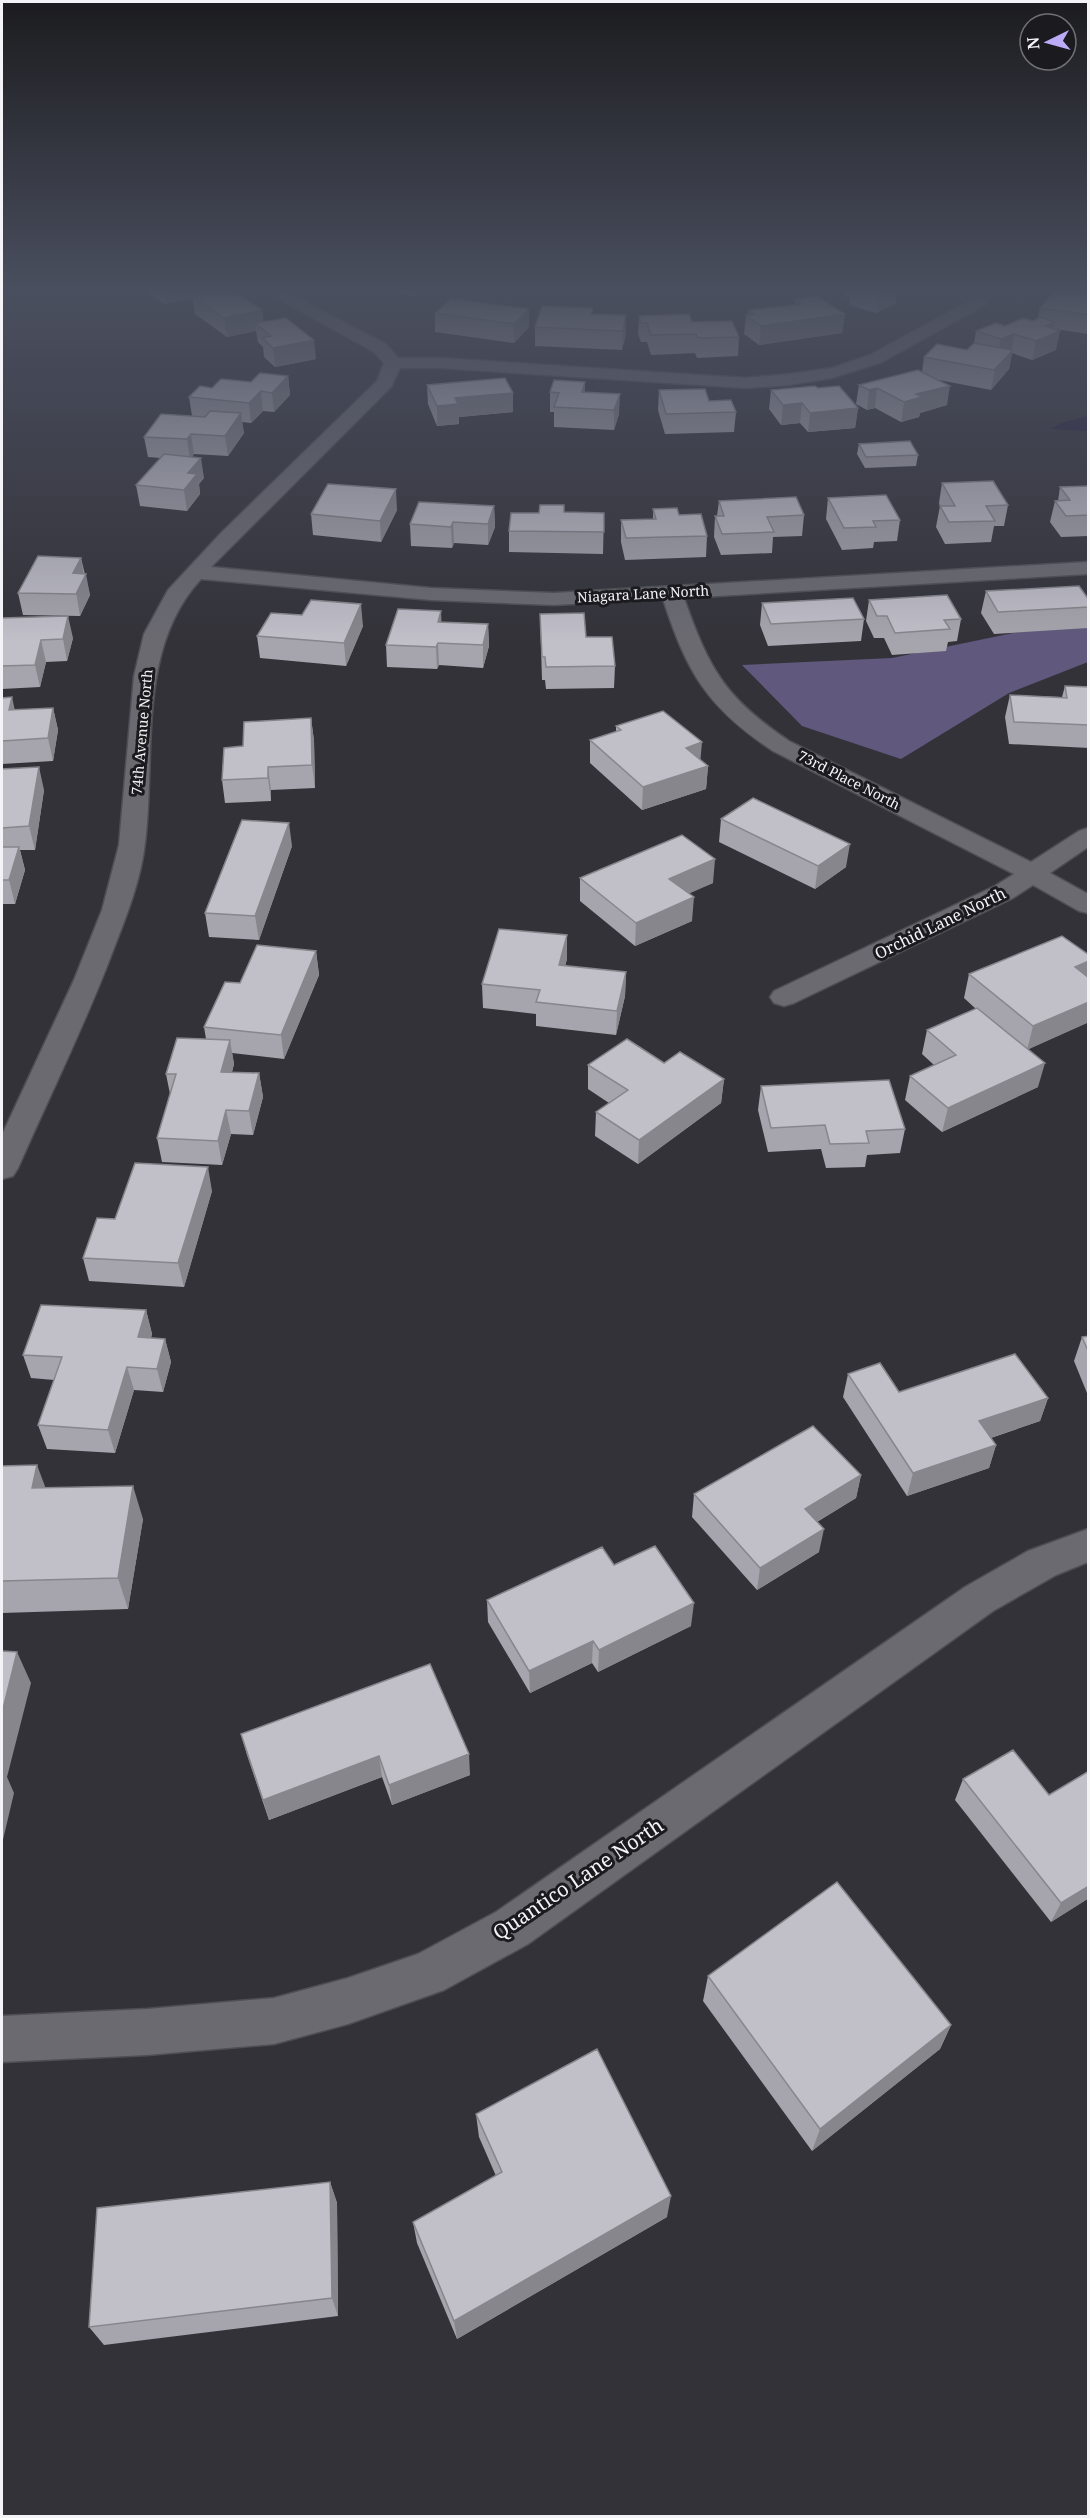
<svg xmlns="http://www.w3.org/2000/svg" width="1090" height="2518" font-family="'Noto Serif',serif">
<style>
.forest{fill:#60597d}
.water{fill:#261e3d}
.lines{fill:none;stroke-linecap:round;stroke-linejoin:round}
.street-casing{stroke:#4f4e54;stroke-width:3}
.street{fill:#6b6a71;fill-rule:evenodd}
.wall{fill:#a6a4ac}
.shaded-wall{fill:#87868c}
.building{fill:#c1bfc8;stroke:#87868c;stroke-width:1.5}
.labels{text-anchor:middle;stroke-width:6;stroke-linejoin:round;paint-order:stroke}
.far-street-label{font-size:14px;fill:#f4f3f8;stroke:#1b1a1e}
.street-label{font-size:16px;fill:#f4f3f8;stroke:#1b1a1e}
.near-street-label{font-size:20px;fill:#f4f3f8;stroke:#1b1a1e}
</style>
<rect width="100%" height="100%" fill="#333239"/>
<path class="forest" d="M 1088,601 L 1088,662 L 1009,693 L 901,759 L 802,726 L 742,665 L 892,658 L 1047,626 Z"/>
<path class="water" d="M 1088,416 L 1088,431 L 1050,429 L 1064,422 Z"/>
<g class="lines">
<defs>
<path id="street" d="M 263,290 L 282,290 L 386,344 L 398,358 L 441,358 L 746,378 L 789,374 L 832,368 L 870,355 L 973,299 L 985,299 L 987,302 L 985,305 L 882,362 L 832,378 L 789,385 L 746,388 L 441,368 L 400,368 L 391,387 L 211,567 L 431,588 L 554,593 L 1088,562 L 1088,574 L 684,598 C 709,669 725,698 789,741 L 1031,862 L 1079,831 L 1088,828 L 1088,847 L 1050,873 L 1088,894 L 1088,913 L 1079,911 L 1033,885 L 1013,898 L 794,1003 L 784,1006 L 774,1003 L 770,997 L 774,991 L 995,886 L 1014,874 L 773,751 C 707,707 687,673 663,599 L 554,605 L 431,600 L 201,579 C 136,649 156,756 145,843 C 141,879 127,915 114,948 C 86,1023 50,1095 18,1168 L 13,1176 L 2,1179 L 2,1135 L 74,980 L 102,910 L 119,845 L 134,676 L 144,634 L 168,590 L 221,533 L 377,381 L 384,363 L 374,352 Z
M 1088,1529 L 1088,1562 L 1056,1575 L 993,1611 L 528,1944 L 444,1990 L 348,2024 L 274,2044 L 147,2055 L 2,2062 L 2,2016 L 147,2009 L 274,1998 L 348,1978 L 418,1954 L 496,1912 L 965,1587 L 1028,1551 Z"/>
</defs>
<use href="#street" class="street-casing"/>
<use href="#street" class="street"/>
</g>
<path class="wall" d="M 144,290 L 231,290 L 262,310 L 263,322 L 316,359 L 275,367 L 264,357 L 263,347 L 258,342 L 256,331 L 227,337 L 195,314 L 192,298 L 165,304 Z
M 358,290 L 373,290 L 367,292 Z
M 392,290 L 429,290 L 415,296 Z
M 845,290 L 904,290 L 904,293 L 896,296 L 895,304 L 876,313 L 849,305 L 850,298 L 845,296 Z
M 1089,290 L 1089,334 L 1055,329 L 1056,350 L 1032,360 L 1012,353 L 1009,369 L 991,390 L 939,380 L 947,405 L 920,413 L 919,417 L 901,422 L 875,408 L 867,410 L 856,404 L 859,385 L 922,372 L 924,357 L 967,350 L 974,343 L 976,331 L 1033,321 L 1038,318 L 1040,308 Z
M 795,299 L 845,314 L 842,333 L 759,345 L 744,334 L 746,315 L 748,315 L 749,310 L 795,305 Z
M 593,308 L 592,314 L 626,315 L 626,334 L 622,350 L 535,346 L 535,327 Z
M 529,309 L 529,327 L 514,343 L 435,332 L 435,313 Z
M 639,316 L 692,322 L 739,337 L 738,356 L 697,358 L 695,353 L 651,355 L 647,342 L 641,342 L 638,334 Z
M 288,376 L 290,395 L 274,412 L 263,411 L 251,423 L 242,422 L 244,433 L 228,456 L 194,454 L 192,457 L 204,478 L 199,484 L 200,494 L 187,511 L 140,506 L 136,485 L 161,458 L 148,457 L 144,437 L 192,416 L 189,397 L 212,388 Z
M 427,385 L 513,393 L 513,412 L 459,417 L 459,424 L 437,426 L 428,404 Z
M 818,388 L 858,408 L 855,428 L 808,432 L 800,423 L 781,425 L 769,409 L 771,390 Z
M 659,390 L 709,401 L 736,412 L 734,432 L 665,434 L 658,410 Z
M 550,392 L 585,392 L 619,414 L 614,430 L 554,427 L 554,412 L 550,412 Z
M 859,444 L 918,455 L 916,466 L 865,468 L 857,454 Z
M 942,483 L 1008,505 L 1004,526 L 994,526 L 991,542 L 945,544 L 936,527 L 940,506 L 939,503 Z
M 1089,486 L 1089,536 L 1061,537 L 1050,522 L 1055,501 L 1058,501 L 1060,487 Z
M 828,498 L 900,520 L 897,541 L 874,542 L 873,548 L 842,550 L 826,519 Z
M 719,501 L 804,515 L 802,536 L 773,537 L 772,553 L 721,555 L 714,537 L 715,516 L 717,516 Z
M 494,506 L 495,527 L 488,545 L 454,543 L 452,548 L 411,546 L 410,524 Z
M 653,509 L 679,515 L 707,536 L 706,557 L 625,560 L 621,542 L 621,520 L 653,519 Z
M 397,510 L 381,542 L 313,535 L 311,514 Z
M 539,513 L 604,513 L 603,554 L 509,552 L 509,531 Z
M 81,558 L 90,595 L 80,616 L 23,615 L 18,593 Z
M 986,591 L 1089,600 L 1088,628 L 994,634 L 981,613 Z
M 869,600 L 961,619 L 957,641 L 948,642 L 946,651 L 892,655 L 884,638 L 874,638 L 866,621 Z
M 762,603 L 864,619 L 861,641 L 768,646 L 760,625 Z
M 540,614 L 586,637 L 615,666 L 614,688 L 546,689 L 545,680 L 542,680 Z
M 302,615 L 363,626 L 346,666 L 260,658 L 257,636 Z
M 2,618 L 73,638 L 67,661 L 46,662 L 40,687 L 2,689 Z
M 441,622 L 488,624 L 489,646 L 483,668 L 439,665 L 437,669 L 387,667 L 386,645 Z
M 1065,686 L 1089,687 L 1089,748 L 1009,744 L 1005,717 L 1010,695 L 1062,697 Z
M 2,698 L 15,710 L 53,708 L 58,730 L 53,761 L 2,764 Z
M 311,718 L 314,741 L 315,788 L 271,790 L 271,801 L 225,803 L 222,780 L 243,746 Z
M 616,726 L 700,760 L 708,766 L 706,789 L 642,810 L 590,763 L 590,740 L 616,732 Z
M 2,769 L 44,790 L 35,850 L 20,850 L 25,870 L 15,904 L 2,904 Z
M 721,819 L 846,867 L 815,889 L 719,842 Z
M 292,846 L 259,940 L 209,937 L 205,913 Z
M 580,878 L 713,883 L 688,893 L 692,921 L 635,946 L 580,901 Z
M 316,951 L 319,975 L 284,1059 L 232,1053 L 234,1064 L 232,1072 L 259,1073 L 263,1097 L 253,1135 L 231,1134 L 222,1165 L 162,1162 L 157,1138 L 170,1094 L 166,1074 L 206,1039 L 204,1027 L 240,983 Z
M 1089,955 L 1088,977 L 1089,978 L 1089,1022 L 1028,1049 L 1038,1087 L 942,1132 L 905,1100 L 910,1076 L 934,1065 L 922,1054 L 927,1030 L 976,1009 L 964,998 L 969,974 Z
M 567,959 L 565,966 L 626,972 L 625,996 L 616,1035 L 536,1026 L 536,1014 L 483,1008 L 482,984 Z
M 664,1063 L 724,1079 L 721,1103 L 638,1164 L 595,1136 L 596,1112 L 609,1103 L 588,1089 L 588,1065 Z
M 761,1086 L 905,1129 L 900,1153 L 867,1155 L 865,1167 L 826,1168 L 821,1149 L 768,1152 L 758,1110 Z
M 212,1191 L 184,1287 L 89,1281 L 83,1258 L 115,1219 Z
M 146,1310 L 152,1334 L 151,1338 L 165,1339 L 171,1362 L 163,1392 L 134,1390 L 115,1453 L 47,1449 L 38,1425 L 54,1380 L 31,1378 L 23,1355 Z
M 1089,1336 L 1089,1398 L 1074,1361 L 1082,1337 Z
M 848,1374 L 899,1392 L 1048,1398 L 1040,1421 L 991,1438 L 996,1445 L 989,1468 L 907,1496 L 843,1397 Z
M 2,1466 L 46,1488 L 143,1519 L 128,1609 L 2,1613 Z
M 861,1475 L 856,1498 L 817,1522 L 819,1552 L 757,1590 L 692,1517 L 694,1494 Z
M 614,1565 L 691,1626 L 598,1672 L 592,1663 L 530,1693 L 488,1622 L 487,1600 Z
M 430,1664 L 470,1775 L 392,1805 L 382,1777 L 269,1820 L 247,1755 L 241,1734 Z
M 1089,1771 L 1089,1898 L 1051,1922 L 955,1800 L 963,1779 L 1049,1795 Z
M 708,1976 L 951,2025 L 940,2049 L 812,2151 L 703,2001 Z
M 476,2114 L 667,2217 L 457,2339 L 417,2243 L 413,2222 L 496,2176 L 479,2137 Z
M 330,2182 L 337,2203 L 338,2316 L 104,2345 L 89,2327 Z"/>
<path class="shaded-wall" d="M 163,290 L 197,290 L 198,297 L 192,296 L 192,298 L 165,304 Z
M 415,290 L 429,290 L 415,296 Z
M 888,290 L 904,290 L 904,293 L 896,296 L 895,304 L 876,313 L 878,294 Z
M 529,309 L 529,327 L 514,343 L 514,324 Z
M 262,310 L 264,329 L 255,323 L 256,331 L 227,337 L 224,318 Z
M 845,314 L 842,333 L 759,345 L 761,326 Z
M 626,315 L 626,334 L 622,350 L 623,331 Z
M 1055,322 L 1053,334 L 1060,331 L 1056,350 L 1032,360 L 1036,341 L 1046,326 Z
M 1014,334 L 1011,352 L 1013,350 L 1009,369 L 991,390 L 1001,339 Z
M 314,340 L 316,359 L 275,367 L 273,348 Z
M 288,376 L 290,395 L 274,412 L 272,393 Z
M 585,382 L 585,402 L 582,392 Z
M 950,386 L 947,405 L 920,413 L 919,417 L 901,422 L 904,402 L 916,394 Z
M 877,388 L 875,408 L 867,410 L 869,390 Z
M 261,391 L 263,411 L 251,423 L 249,403 Z
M 513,393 L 513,412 L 459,417 L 459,424 L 437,426 L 437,406 L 455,398 Z
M 620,394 L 619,414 L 614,430 L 614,410 Z
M 802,403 L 800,423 L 781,425 L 783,405 Z
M 858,408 L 855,428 L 808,432 L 810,413 Z
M 241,413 L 244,433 L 228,456 L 225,436 Z
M 191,434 L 194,454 L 190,460 L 187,439 Z
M 201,458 L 204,478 L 199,484 L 200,494 L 187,511 L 184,490 L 188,473 Z
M 396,489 L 397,510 L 381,542 L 380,521 Z
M 494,506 L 495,527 L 488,545 L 488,524 Z
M 453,522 L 454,543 L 452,548 L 451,527 Z
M 81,558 L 84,576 L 86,574 L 90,595 L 80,616 L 73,573 Z
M 361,604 L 363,626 L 346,666 L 344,643 Z
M 441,611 L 442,633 L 439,644 L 438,622 Z
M 68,616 L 73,638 L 67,661 L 63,639 Z
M 488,624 L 489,646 L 483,668 L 483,645 Z
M 41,640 L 46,662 L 40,687 L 35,665 Z
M 438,643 L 439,665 L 437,669 L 436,647 Z
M 12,697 L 17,720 L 9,710 Z
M 53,708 L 58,730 L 53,761 L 48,738 Z
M 311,718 L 314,741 L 315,788 L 312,765 Z
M 702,742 L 700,765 L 686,748 Z
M 708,766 L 706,789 L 642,810 L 643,787 Z
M 39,767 L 44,790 L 35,850 L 29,826 Z
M 268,767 L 271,790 L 271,801 L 268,778 Z
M 289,823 L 292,846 L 259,940 L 255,916 Z
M 850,844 L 846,867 L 815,889 L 818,866 Z
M 19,847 L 25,870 L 15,904 L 9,880 Z
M 715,859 L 713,883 L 668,903 L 669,879 Z
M 694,897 L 692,921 L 635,946 L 636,923 Z
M 567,935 L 567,959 L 559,989 L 559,965 Z
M 316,951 L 319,975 L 284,1059 L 281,1035 Z
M 1089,961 L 1089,974 L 1086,982 L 1075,967 Z
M 626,972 L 625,996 L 616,1035 L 617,1011 Z
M 1089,1002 L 1089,1022 L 1027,1050 L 1033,1026 Z
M 230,1040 L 234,1064 L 225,1096 L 221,1072 Z
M 1045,1063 L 1038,1087 L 942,1132 L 948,1108 Z
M 259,1073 L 263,1097 L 253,1135 L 249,1111 Z
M 724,1079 L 721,1103 L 638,1164 L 639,1140 Z
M 226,1110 L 231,1134 L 222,1165 L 218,1141 Z
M 208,1167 L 212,1191 L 184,1287 L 178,1263 Z
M 146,1310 L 152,1334 L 144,1361 L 138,1337 Z
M 165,1339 L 171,1362 L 163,1392 L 157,1369 Z
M 127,1367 L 134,1390 L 115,1453 L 108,1430 Z
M 1048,1398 L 1040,1421 L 972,1444 L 979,1421 Z
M 996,1445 L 989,1468 L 907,1496 L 913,1473 Z
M 37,1465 L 49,1497 L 32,1488 Z
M 861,1475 L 856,1498 L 800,1532 L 805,1509 Z
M 133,1486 L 143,1519 L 128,1609 L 118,1578 Z
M 824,1529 L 819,1552 L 757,1590 L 760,1568 Z
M 694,1603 L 691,1626 L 598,1672 L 599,1650 Z
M 593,1641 L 592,1663 L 530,1693 L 529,1671 Z
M 17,1652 L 31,1683 L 7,1777 L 14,1793 L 2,1844 L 2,1713 Z
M 469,1754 L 470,1775 L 392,1805 L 389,1785 Z
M 379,1756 L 382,1777 L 269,1820 L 263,1800 Z
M 1089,1886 L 1089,1898 L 1051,1922 L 1061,1903 Z
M 951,2025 L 940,2049 L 812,2151 L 820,2129 Z
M 330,2182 L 337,2203 L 338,2316 L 332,2298 Z
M 671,2196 L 667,2217 L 457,2339 L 454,2321 Z"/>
<path class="building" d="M 197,290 L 231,290 L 262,310 L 224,318 L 192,296 L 203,294 Z
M 861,290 L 889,290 L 878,294 Z
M 1055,290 L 1089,290 L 1089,315 L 1040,308 Z
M 816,296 L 845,314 L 761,326 L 746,315 L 754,314 L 749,310 L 802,304 L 795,299 Z
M 451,299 L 529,309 L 514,324 L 435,313 Z
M 542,306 L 593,308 L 591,314 L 626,315 L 623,331 L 535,327 Z
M 689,314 L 692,322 L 732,321 L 739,337 L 698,338 L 696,334 L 651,335 L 647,323 L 641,323 L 639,316 Z
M 1040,317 L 1055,322 L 1046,326 L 1060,331 L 1036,341 L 1014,334 L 1001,339 L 976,331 L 996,323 L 1005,326 L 1023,318 L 1033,321 Z
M 286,318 L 314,340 L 273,348 L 262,338 L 271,336 L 255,323 Z
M 974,343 L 1013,350 L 994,370 L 924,357 L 937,344 L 967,350 Z
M 918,370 L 950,386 L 916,394 L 922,397 L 904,402 L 877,388 L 869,390 L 859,385 Z
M 260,373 L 288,376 L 272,393 L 261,391 L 249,403 L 189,397 L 200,386 L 212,388 L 221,379 L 251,382 Z
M 505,378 L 513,393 L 455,398 L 458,404 L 437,406 L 427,385 Z
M 554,380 L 585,382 L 582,392 L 620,394 L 614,410 L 554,407 L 559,393 L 550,392 Z
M 815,386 L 818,388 L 839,386 L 858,408 L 810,413 L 802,403 L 783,405 L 771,390 Z
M 705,389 L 709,401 L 731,400 L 736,412 L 666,414 L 659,390 Z
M 210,411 L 241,413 L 225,436 L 191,434 L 187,439 L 144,437 L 161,414 L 205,417 Z
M 910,441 L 918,455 L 866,457 L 859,444 Z
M 164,454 L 201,458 L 188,473 L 197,474 L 184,490 L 136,485 Z
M 993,481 L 1008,505 L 986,506 L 995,521 L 949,522 L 940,506 L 955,506 L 942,483 Z
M 328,484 L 396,489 L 380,521 L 311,514 Z
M 1089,486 L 1089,515 L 1066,516 L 1055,501 L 1070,500 L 1060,487 Z
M 886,495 L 900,520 L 873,521 L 876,527 L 844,528 L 828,498 Z
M 796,497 L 804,515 L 767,517 L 774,532 L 722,534 L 715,516 L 724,516 L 719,501 Z
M 419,502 L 494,506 L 488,524 L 453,522 L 451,527 L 410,524 Z
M 540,505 L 564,505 L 564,512 L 604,513 L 604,532 L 509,531 L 511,513 L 539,513 Z
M 677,508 L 679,515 L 701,514 L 707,536 L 626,538 L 621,520 L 656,519 L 653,509 Z
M 38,556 L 81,558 L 73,573 L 86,574 L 76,594 L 18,593 Z
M 1079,586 L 1089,600 L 1089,607 L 998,612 L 986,591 Z
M 947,595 L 961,619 L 944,620 L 950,629 L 895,633 L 887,616 L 877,616 L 869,600 Z
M 853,598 L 864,619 L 771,624 L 762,603 Z
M 311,600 L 361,604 L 344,643 L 257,636 L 271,613 L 302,615 Z
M 398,609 L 441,611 L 438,622 L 488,624 L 483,645 L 438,643 L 436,647 L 386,645 Z
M 584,613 L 586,637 L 612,637 L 615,666 L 546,667 L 545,657 L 542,657 L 540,614 Z
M 68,616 L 63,639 L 41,640 L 35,665 L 2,666 L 2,618 Z
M 1065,686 L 1089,687 L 1089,725 L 1014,722 L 1010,695 L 1067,698 Z
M 12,697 L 9,710 L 53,708 L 48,738 L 2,741 L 2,698 Z
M 663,711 L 702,742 L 686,748 L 708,766 L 643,787 L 590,740 L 621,730 L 616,726 Z
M 311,718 L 312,765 L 268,767 L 268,778 L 222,780 L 224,748 L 243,746 L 244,722 Z
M 39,767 L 29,826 L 2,828 L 2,769 Z
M 753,798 L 850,844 L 818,866 L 721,819 Z
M 242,820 L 289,823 L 255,916 L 205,913 Z
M 682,835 L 715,859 L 669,879 L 694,897 L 636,923 L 580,878 Z
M 2,847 L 19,847 L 9,880 L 2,880 Z
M 499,929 L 567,935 L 559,965 L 626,972 L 617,1011 L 536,1002 L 540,990 L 482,984 Z
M 1062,936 L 1089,955 L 1089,961 L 1075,967 L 1089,978 L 1089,1002 L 1033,1026 L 969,974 Z
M 257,945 L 316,951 L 281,1035 L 204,1027 L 225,982 L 240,983 Z
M 977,1008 L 1045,1063 L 948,1108 L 910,1076 L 956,1055 L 927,1030 Z
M 177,1038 L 230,1040 L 221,1072 L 259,1073 L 249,1111 L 226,1110 L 218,1141 L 157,1138 L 176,1074 L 166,1074 Z
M 627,1039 L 664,1063 L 680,1052 L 724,1079 L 639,1140 L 596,1112 L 628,1090 L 588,1065 Z
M 889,1080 L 905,1129 L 866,1131 L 869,1143 L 830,1144 L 825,1125 L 771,1128 L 761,1086 Z
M 135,1163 L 208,1167 L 178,1263 L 83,1258 L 97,1218 L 115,1219 Z
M 41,1305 L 146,1310 L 138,1337 L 165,1339 L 157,1369 L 127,1367 L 108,1430 L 38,1425 L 62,1357 L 23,1355 Z
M 1089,1336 L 1089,1353 L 1082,1337 Z
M 1015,1354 L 1048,1398 L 979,1421 L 996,1445 L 913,1473 L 848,1374 L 880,1363 L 899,1392 Z
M 813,1426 L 861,1475 L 805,1509 L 824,1529 L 760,1568 L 694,1494 Z
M 37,1465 L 32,1488 L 133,1486 L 118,1578 L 2,1581 L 2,1466 Z
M 655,1546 L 694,1603 L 599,1650 L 593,1641 L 529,1671 L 487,1600 L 602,1547 L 614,1565 Z
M 2,1651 L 17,1652 L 2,1713 Z
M 430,1664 L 469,1754 L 389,1785 L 379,1756 L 263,1800 L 241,1734 Z
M 1013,1750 L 1049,1795 L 1089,1771 L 1089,1886 L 1061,1903 L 963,1779 Z
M 837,1882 L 951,2025 L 820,2129 L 708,1976 Z
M 597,2049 L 671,2196 L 454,2321 L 413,2222 L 502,2172 L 476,2114 Z
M 330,2182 L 332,2298 L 89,2327 L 97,2208 Z"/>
<linearGradient id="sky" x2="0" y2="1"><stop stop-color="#1c1c1f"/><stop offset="0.45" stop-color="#4a4f5f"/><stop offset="1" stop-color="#4a4f5f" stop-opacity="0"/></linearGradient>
<rect width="1090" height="642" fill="url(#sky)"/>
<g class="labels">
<g class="far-street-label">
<text transform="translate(643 594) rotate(-3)" y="5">Niagara Lane North</text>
<text transform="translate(142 732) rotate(-85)" y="5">74th Avenue North</text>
<text transform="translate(849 780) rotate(27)" y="5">73rd Place North</text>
</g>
<g class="street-label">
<text transform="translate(940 923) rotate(-26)" y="6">Orchid Lane North</text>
</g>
<g class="near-street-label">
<text transform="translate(578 1879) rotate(-34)" y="7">Quantico Lane North</text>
</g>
</g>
<rect width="1090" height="2518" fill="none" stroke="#f4f3f8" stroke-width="6"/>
<g transform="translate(1048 42) rotate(265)"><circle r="28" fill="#1b1a1e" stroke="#727175" stroke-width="1.5"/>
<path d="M0-4.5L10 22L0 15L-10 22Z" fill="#bbaaf6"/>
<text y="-9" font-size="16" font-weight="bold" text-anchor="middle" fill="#f4f3f8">N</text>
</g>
</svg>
